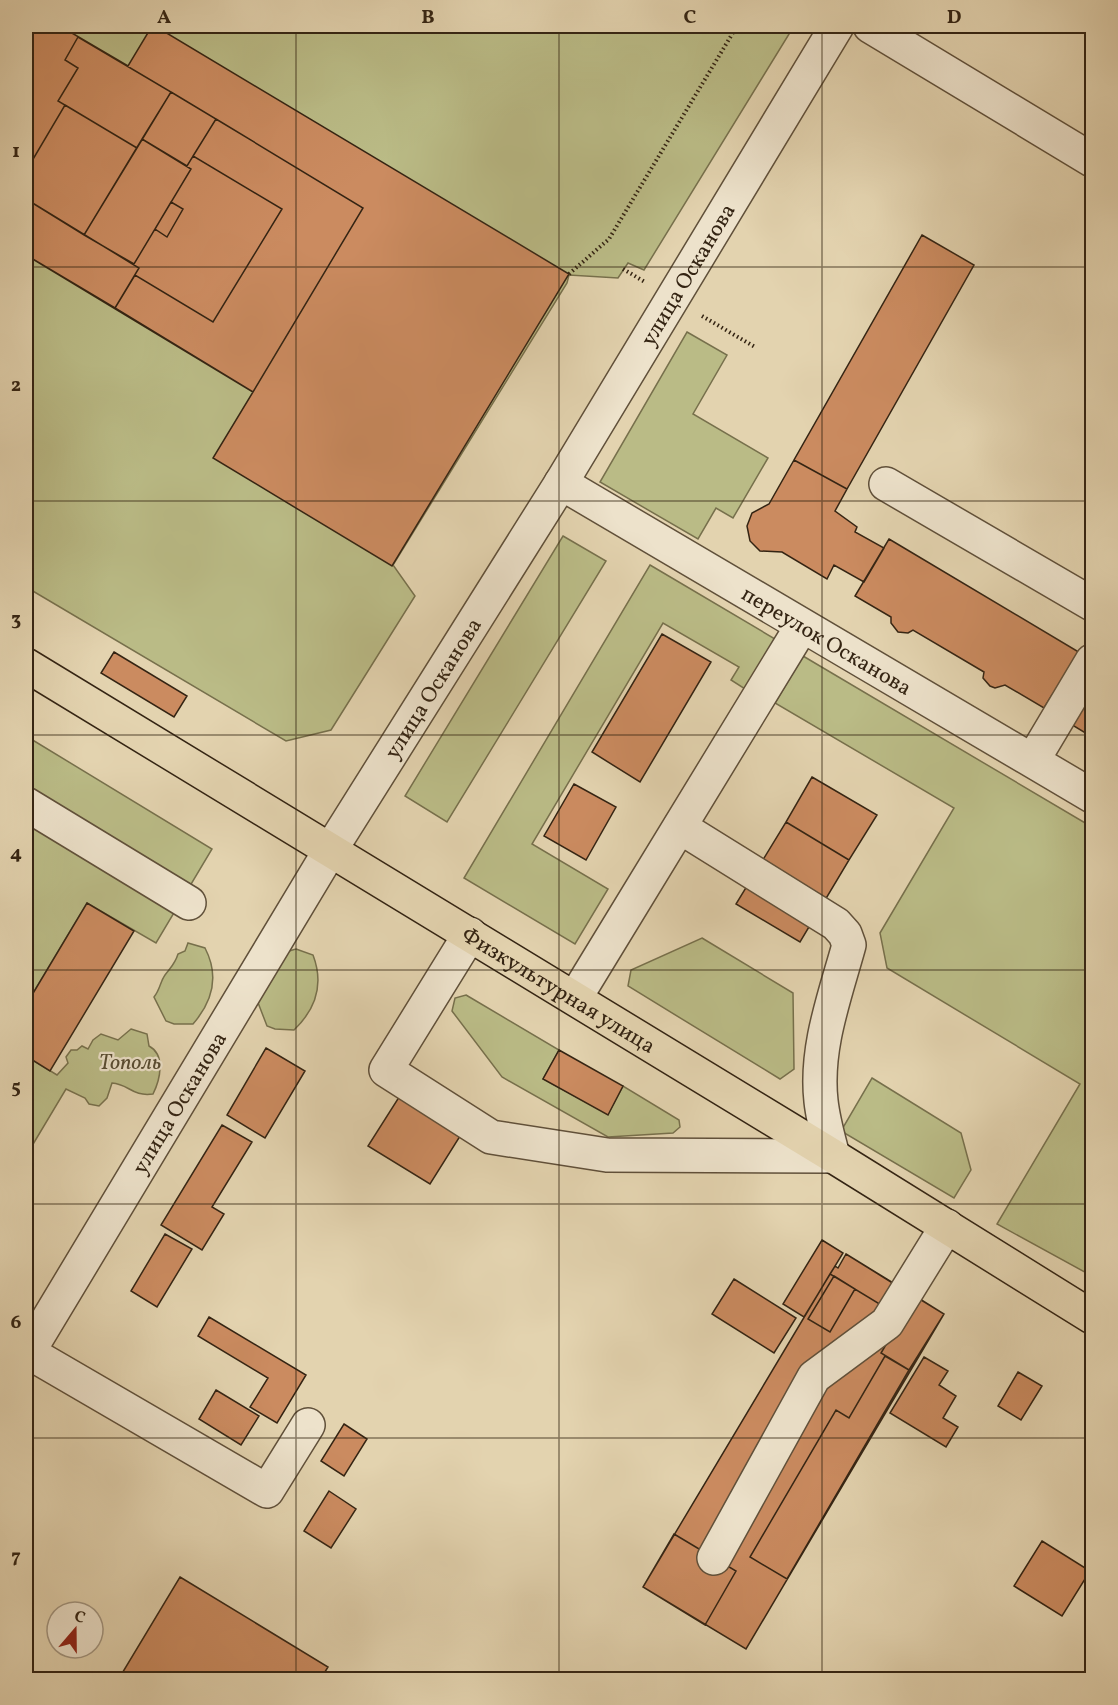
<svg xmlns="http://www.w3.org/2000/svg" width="1118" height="1705" font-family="Vollkorn,serif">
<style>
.green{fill:#babb86;stroke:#77704c;stroke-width:1.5}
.building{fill:#cb8b60;stroke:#342413;stroke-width:1.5}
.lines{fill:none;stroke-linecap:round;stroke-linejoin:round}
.minor-casing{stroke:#60503a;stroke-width:36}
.major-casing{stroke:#342413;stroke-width:36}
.path{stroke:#342413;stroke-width:4;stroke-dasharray:1.5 3;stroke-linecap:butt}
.minor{stroke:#ede2cb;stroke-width:33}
.major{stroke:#e3d3af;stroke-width:33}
.grid{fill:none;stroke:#342413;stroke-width:1.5;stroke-opacity:0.55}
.labels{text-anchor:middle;stroke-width:4.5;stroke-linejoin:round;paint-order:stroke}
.street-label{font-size:22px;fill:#342413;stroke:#ede2cb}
.park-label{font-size:22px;font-style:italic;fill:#564a30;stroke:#ede2cb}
.neatline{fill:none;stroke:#342413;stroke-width:2}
.grid-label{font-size:20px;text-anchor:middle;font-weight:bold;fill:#342413}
</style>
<rect width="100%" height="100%" fill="#e3d3af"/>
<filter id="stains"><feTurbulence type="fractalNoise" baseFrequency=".00333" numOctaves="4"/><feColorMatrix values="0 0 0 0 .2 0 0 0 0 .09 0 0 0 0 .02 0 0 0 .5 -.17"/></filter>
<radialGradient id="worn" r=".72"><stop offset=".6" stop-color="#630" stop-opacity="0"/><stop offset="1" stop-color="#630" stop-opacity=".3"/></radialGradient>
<path class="green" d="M 26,26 L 794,26 L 644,270 L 628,263 L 618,278 L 569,275 L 567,283 L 393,565 L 415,596 L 331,730 L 286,741 L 26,587 Z
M 687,332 L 727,355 L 693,414 L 768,458 L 733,518 L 716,508 L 698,539 L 600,482 Z
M 563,536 L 606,561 L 447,822 L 405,796 Z
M 650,565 L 775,639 L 745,689 L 731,680 L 739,667 L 663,623 L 532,844 L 608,889 L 575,944 L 464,878 Z
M 803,656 L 1092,827 L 1092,1276 L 997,1224 L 1080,1084 L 887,968 L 880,933 L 954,808 L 775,703 Z
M 26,736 L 212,849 L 156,943 L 87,903 L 26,1005 Z
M 702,938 L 793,993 L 794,1069 L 780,1079 L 628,986 L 631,970 Z
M 188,943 L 205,948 C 219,975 213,1001 193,1024 L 174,1024 L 166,1021 L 154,997 C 160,990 160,982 165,975 C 171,967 175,964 178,954 L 185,951 Z
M 296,949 L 313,955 C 324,984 316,1009 294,1030 L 275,1029 L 267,1026 L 257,1000 L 289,951 Z
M 466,995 L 559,1050 L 543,1079 L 608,1114 L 623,1086 L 679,1120 L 680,1127 L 673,1133 L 608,1137 L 502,1077 L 452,1011 L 455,998 Z
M 131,1029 L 147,1034 L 149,1046 C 166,1055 160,1080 153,1094 C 132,1097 129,1084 112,1083 L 107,1098 L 99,1106 L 89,1104 L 85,1098 L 66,1089 L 26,1156 L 26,1056 L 57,1075 L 68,1063 L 66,1057 L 71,1050 L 77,1050 L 82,1046 L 88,1049 L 93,1040 L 101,1034 L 118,1040 Z
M 872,1078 L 961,1133 L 971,1170 L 954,1198 L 841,1131 Z"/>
<path class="building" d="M 33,26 L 60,26 L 128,66 L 152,26 L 155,26 L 569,274 L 392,566 L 213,458 L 253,392 L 26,255 L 26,38 Z
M 78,37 L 171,92 L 137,148 L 58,101 L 78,68 L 65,60 Z
M 171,92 L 216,119 L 187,166 L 142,139 Z
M 65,105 L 137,148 L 84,235 L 26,199 L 26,171 Z
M 216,119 L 363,208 L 253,392 L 115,308 L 135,275 L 213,322 L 282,209 L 193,156 Z
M 142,139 L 191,169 L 134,264 L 84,235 Z
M 26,199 L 139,268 L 115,308 L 26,255 Z
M 171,202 L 183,209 L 167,237 L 155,229 Z
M 922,235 L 974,265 L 847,489 L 794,460 Z
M 794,460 L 847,489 L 835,511 L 857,527 L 855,532 L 884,548 L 864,582 L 834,565 L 827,579 L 782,552 L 760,551 L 750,541 L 747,526 L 752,513 L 769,504 Z
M 889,539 L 1092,660 L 1092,737 L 1069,723 L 1078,710 L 1052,695 L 1044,708 L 1005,685 L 995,688 L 990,686 L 983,678 L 984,672 L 913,630 L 908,633 L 898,632 L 891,623 L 891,617 L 855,596 Z
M 662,634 L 711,662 L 640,782 L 592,752 Z
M 114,652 L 187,696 L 174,717 L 101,673 Z
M 812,777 L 877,815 L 849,860 L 786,822 Z
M 574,784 L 616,807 L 586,860 L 544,836 Z
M 786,822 L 849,860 L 800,942 L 736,904 Z
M 87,903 L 134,931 L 50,1071 L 26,1056 L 26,1005 Z
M 266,1048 L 305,1071 L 265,1138 L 227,1115 Z
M 559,1050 L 623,1086 L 608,1115 L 543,1079 Z
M 401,1094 L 462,1133 L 430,1184 L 368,1146 Z
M 222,1125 L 252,1142 L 212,1207 L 224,1214 L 202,1250 L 161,1225 Z
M 165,1234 L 192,1249 L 157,1307 L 131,1291 Z
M 822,1240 L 843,1253 L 804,1317 L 783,1304 Z
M 846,1254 L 899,1287 L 886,1308 L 830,1274 L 835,1266 L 838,1268 Z
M 846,1254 L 944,1314 L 746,1649 L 643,1587 L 830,1274 L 835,1266 L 838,1268 Z
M 834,1276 L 855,1289 L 830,1332 L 808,1319 Z
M 734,1279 L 796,1318 L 774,1353 L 712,1314 Z
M 915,1296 L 944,1314 L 909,1370 L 881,1353 Z
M 209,1317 L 306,1375 L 277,1423 L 250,1407 L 268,1378 L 198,1336 Z
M 885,1356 L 909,1370 L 787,1579 L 750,1557 L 836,1410 L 849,1418 Z
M 924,1357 L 948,1371 L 939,1385 L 956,1396 L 943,1418 L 958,1427 L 946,1447 L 890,1413 Z
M 1018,1372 L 1042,1386 L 1021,1420 L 998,1406 Z
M 216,1390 L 259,1416 L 241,1445 L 199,1419 Z
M 344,1424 L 367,1439 L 344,1476 L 321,1461 Z
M 329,1491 L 356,1509 L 331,1548 L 304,1531 Z
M 674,1534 L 736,1571 L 705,1625 L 643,1587 Z
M 1042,1541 L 1090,1571 L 1062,1616 L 1014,1586 Z
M 180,1577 L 328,1667 L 320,1680 L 118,1680 Z"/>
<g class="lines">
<defs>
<g id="minor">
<path d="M 870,26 L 1092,160"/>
<path id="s1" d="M 561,483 L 1092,796"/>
<path d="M 886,484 L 1092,604"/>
<path d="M 1033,760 L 1092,661"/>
<path d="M 26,804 L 189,903"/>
<path d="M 470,934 L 386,1070 L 491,1137 L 607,1155 L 833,1156 C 828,1137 823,1120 821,1101 C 815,1048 835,996 849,945 L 845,934 L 836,924 L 680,827"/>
<path d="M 575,998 L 802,626"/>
<path d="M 28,1352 L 267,1491 L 308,1425"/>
<path id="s2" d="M 26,1356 L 331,849 L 561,483 L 837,26"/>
<path d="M 714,1558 L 814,1377 L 887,1323 L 947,1226"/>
</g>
<g id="major">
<path id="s3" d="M 26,665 L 833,1156 L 1092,1317"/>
</g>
</defs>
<use href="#minor" class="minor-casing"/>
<use href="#major" class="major-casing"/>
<path class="path" d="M 623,269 L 645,282
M 569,274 L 609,239 L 737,26
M 702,316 L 755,347"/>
<use href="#minor" class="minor"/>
<use href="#major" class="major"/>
</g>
<path class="grid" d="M 296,26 L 296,1680M 559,26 L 559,1680M 822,26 L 822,1680M 26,267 L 1092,267M 26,501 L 1092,501M 26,735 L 1092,735M 26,970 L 1092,970M 26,1204 L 1092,1204M 26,1438 L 1092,1438"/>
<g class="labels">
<g class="street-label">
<text dy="8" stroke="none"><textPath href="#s2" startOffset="1268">улица Осканова</textPath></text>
<text dy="8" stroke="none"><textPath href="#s1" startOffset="309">переулок Осканова</textPath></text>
<text dy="8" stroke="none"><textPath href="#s2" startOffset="782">улица Осканова</textPath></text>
<text dy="8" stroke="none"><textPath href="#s3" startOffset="624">Физкультурная улица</textPath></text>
<text dy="8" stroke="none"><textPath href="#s2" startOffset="296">улица Осканова</textPath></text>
</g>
<g class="park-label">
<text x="130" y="1069">Тополь</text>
</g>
</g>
<rect width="1118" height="1705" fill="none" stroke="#e3d3af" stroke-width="66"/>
<g transform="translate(75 1630) rotate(20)"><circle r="28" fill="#ede2cb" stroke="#a39681" stroke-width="1.5"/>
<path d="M0-4.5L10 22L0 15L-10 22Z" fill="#8f2418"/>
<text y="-9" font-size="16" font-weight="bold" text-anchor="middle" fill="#342413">С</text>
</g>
<rect x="33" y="33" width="1052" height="1639" class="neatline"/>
<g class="grid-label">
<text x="164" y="23">A</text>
<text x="428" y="23">B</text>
<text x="690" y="23">C</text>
<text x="954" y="23">D</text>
<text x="16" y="157">1</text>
<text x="16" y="391">2</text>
<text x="16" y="625">3</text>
<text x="16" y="859">4</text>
<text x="16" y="1093">5</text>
<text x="16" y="1328">6</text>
<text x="16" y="1562">7</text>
</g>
<rect width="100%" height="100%" filter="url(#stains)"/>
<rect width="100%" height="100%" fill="url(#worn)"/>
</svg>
